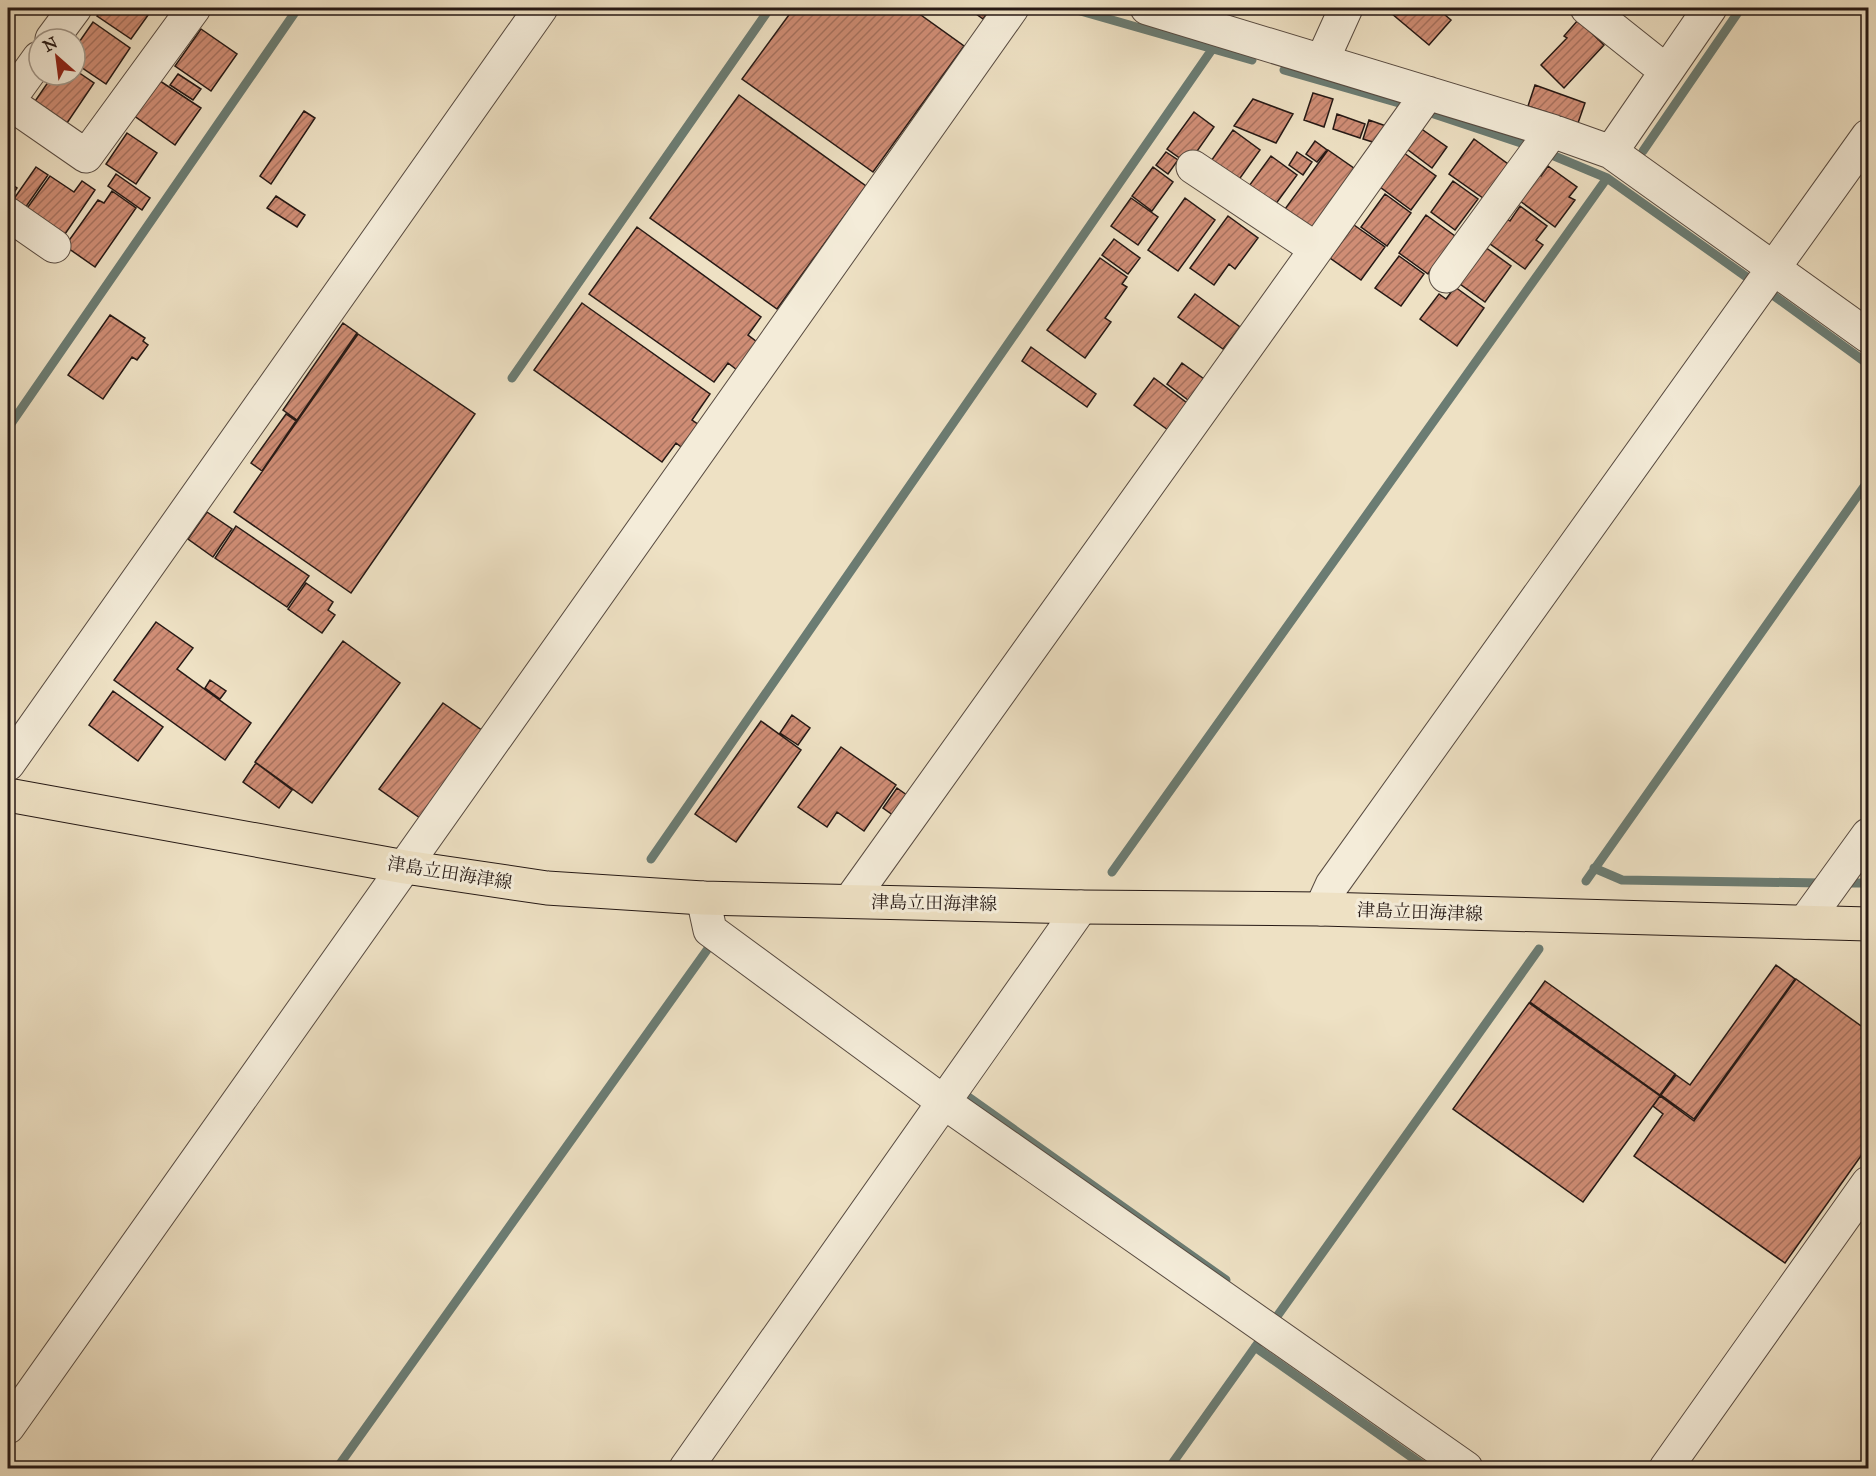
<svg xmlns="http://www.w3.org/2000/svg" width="1876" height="1476" font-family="'IM FELL Great Primer','Noto Serif JP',serif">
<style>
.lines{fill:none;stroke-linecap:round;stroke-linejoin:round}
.stream{stroke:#6b7c73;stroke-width:9}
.building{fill:url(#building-hatch);stroke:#261915;stroke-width:1.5}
.minor-casing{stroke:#584b41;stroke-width:35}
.major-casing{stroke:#261915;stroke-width:35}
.minor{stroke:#f4ecd9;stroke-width:33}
.major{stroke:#eee1c4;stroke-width:33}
.labels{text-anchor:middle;stroke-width:6;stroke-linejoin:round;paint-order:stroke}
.street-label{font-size:18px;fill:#261915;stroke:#f4ecd9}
</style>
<defs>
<pattern id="building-hatch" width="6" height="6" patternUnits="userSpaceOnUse" patternTransform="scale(1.5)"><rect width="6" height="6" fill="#cf8d75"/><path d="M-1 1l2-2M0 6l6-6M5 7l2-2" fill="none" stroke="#a8725f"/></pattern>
</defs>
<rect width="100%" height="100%" fill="#eee1c4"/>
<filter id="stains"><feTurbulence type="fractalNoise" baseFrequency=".00333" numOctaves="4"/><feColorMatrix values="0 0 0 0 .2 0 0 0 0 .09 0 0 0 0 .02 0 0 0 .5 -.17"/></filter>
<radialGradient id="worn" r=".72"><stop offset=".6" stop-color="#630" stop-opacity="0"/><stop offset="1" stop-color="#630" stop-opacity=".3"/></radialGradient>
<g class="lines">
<path class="stream" d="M 1070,8 L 1252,60
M 1284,70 L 1406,105
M 1425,111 L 1527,145
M 1643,151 L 1741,8
M 1547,153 L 1607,178 L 1748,278
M 1770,293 L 1868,364
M 512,378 L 770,8
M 8,428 L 298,8
M 651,859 L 1213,48
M 1594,868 L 1622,880 L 1821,883
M 1112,872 L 1607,178
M 1586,881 L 1868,481
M 1849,883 L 1868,883
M 964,1094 L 1226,1280
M 1273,1322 L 1539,949
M 1255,1347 L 1427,1468
M 337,1468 L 707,950
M 1169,1468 L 1258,1343"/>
</g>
<path class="building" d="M 102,8 L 146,8 L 151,11 L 131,39 L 97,16 Z
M 794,8 L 911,8 L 964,46 L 873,172 L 742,79 Z
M 975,8 L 991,8 L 983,19 L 972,11 Z
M 1385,8 L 1440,8 L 1438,9 L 1451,20 L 1429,45 Z
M 1578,20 L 1604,45 L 1564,88 L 1541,65 L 1567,38 L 1564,36 Z
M 93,22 L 130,48 L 106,84 L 75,63 L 75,48 Z
M 201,29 L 237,54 L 211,91 L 175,66 Z
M 75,70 L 94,83 L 63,129 L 31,107 L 53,75 L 75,75 Z
M 178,74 L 201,89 L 193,100 L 170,85 Z
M 157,79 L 201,108 L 175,145 L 133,115 Z
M 1535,85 L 1585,103 L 1578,123 L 1528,106 Z
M 1313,93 L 1333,99 L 1324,127 L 1304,120 Z
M 739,95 L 866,186 L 777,309 L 650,218 Z
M 1253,99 L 1293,114 L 1276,143 L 1234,126 Z
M 304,111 L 315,118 L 271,184 L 260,176 Z
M 1194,112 L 1214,127 L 1188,164 L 1167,149 Z
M 1337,114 L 1365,124 L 1360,138 L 1333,129 Z
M 1369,120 L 1386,126 L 1379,144 L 1363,139 Z
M 1413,123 L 1447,147 L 1432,168 L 1399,143 Z
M 1233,130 L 1260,150 L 1238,181 L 1211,161 Z
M 127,133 L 157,153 L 136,184 L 106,164 Z
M 1474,139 L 1508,164 L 1483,198 L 1449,174 Z
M 1315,141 L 1327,150 L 1317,162 L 1306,154 Z
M 1328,150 L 1358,171 L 1315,231 L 1285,209 Z
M 1166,152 L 1178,160 L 1168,174 L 1156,165 Z
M 1297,152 L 1312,162 L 1303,175 L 1289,165 Z
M 1404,153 L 1436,176 L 1411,210 L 1380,187 Z
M 1271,156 L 1297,175 L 1275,205 L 1249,186 Z
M 1548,166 L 1577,187 L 1569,197 L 1575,200 L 1555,227 L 1516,198 L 1535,172 L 1541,176 Z
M 36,167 L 48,175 L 23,211 L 11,203 Z
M 1153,167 L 1173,182 L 1152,211 L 1132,196 Z
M 116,174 L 150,198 L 142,210 L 108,186 Z
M 50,176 L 74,192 L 82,181 L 95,190 L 61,240 L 23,214 Z
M 1453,181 L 1478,199 L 1455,230 L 1431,212 Z
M 8,182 L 17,188 L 8,201 Z
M 112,191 L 136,208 L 95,267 L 65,246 L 98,200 L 104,203 Z
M 1385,194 L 1411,213 L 1387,246 L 1361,227 Z
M 276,196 L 305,215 L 297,227 L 267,208 Z
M 1131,198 L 1158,217 L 1138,245 L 1111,226 Z
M 1185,198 L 1215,220 L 1178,271 L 1148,250 Z
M 1520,206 L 1547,226 L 1536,240 L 1543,245 L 1525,269 L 1486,241 L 1504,217 L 1510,221 Z
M 1426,215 L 1455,236 L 1438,274 L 1431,269 L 1428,274 L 1399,253 Z
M 1228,216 L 1258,238 L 1235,269 L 1229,264 L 1214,285 L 1190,268 Z
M 1354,225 L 1385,247 L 1361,280 L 1330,258 Z
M 637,227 L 761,317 L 748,335 L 757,342 L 737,370 L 728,363 L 714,382 L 589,294 Z
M 1114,239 L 1140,258 L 1128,274 L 1102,255 Z
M 1485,247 L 1511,266 L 1485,302 L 1460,284 Z
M 1399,256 L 1424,274 L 1401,306 L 1375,288 Z
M 1100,258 L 1127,277 L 1122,284 L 1127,287 L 1105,318 L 1111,322 L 1085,358 L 1047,330 Z
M 1455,287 L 1484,308 L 1457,346 L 1420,319 L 1439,294 L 1446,299 Z
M 1195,294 L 1240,327 L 1223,349 L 1178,317 Z
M 582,303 L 710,394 L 692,420 L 702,427 L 685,450 L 676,443 L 662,462 L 534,370 Z
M 110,315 L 145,338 L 143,341 L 148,345 L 137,360 L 132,357 L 103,399 L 68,375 Z
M 343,323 L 357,333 L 297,420 L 283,410 Z
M 358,334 L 475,414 L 351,593 L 234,512 Z
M 1031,347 L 1096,394 L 1087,407 L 1022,361 Z
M 1182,363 L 1204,379 L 1188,400 L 1167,384 Z
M 1154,378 L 1187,403 L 1168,430 L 1134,405 Z
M 286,414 L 296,421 L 262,471 L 251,463 Z
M 207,512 L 232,529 L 213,557 L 188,539 Z
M 236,526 L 309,576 L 287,607 L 215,558 Z
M 306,583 L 333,602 L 328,610 L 335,615 L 322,633 L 288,609 Z
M 156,622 L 193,648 L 177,669 L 251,723 L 225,760 L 114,680 Z
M 343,641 L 400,683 L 312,803 L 255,762 Z
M 210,680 L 226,691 L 220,699 L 205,688 Z
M 113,691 L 163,727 L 138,761 L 89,725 Z
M 443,703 L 483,731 L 420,818 L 379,789 Z
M 792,715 L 810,728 L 798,745 L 780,733 Z
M 761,721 L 801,750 L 736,842 L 695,814 Z
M 841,747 L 896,785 L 864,831 L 837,812 L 827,827 L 798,807 Z
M 256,763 L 292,790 L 279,808 L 243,782 Z
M 897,788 L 911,798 L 897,818 L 883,808 Z
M 1776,965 L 1795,979 L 1694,1119 L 1661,1095 L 1676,1075 L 1690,1085 Z
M 1796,979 L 1868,1031 L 1868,1146 L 1785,1263 L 1634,1156 L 1663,1114 L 1653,1106 L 1660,1096 L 1694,1121 Z
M 1545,981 L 1675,1074 L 1660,1095 L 1530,1002 Z
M 1529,1003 L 1660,1096 L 1583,1202 L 1453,1109 Z"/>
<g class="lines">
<defs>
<path id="minor" d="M 1147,8 L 1552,131 L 1611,152 L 1868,336
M 1587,8 L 1666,71
M 52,39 L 75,8
M 1322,61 L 1346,8
M 8,101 L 39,58
M 8,102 L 86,156 L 194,8
M 1611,152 L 1710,8
M 1193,167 L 1316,249
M 8,214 L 54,246
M 1446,276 L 1552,131
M 8,764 L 541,8
M 703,898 L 710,930 L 945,1103 L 1466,1468
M 850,901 L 1428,93
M 1321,909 L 1332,885 L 1868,136
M 1805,922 L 1868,835
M 8,1427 L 1012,8
M 686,1468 L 1081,907
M 1666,1468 L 1868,1183"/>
<path id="major" d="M 8,795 L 405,867 L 547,888 L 703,898 L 1081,907 L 1321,909 L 1868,924"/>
</defs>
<use href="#minor" class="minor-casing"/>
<use href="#major" class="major-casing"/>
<use href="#minor" class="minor"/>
<use href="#major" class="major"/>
</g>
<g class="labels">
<g class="street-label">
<text transform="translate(450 873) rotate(9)" y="6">津島立田海津線</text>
<text transform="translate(934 903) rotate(1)" y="6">津島立田海津線</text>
<text transform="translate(1420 912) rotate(2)" y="6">津島立田海津線</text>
</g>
</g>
<rect width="1876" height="1476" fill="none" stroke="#eee1c4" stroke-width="30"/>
<rect x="9" y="9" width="1858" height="1458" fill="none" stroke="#261915" stroke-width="3"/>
<rect x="15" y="15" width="1846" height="1446" fill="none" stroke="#261915" stroke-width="1.5"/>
<g transform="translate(57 57) rotate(332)"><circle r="28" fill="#f4ecd9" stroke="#a2988b" stroke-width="1.5"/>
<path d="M0-4.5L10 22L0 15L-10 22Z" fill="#8f2418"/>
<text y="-9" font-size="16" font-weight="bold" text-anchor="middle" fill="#261915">N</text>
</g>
<rect width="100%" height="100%" filter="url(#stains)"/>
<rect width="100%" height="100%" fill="url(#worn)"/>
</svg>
